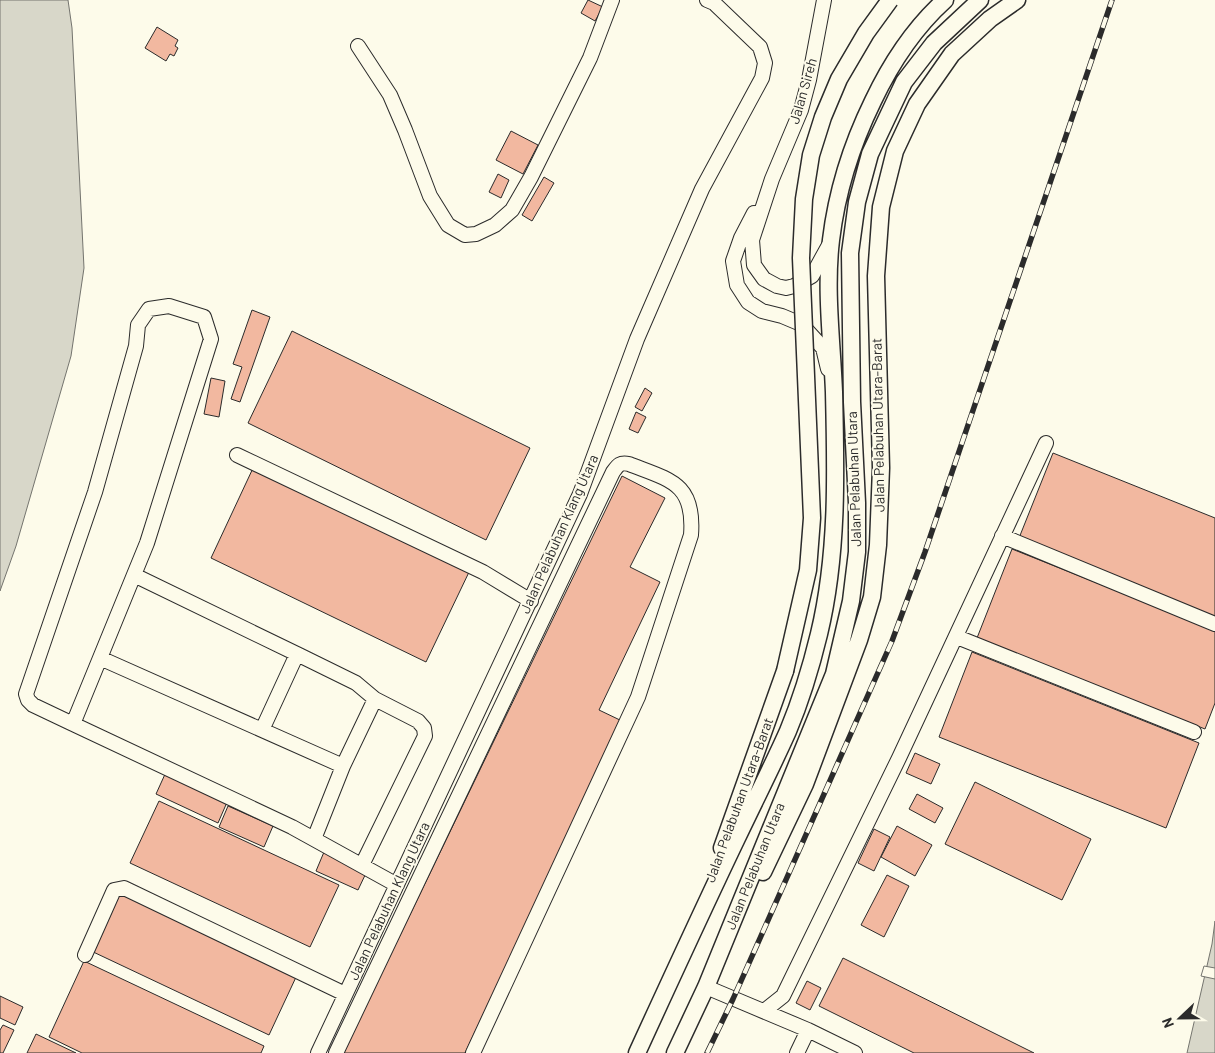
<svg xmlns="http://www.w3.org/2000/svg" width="1215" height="1053" font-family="Barlow,sans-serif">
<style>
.water{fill:#d8d7c9;stroke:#74746e}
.pier{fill:#fdfbea;stroke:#74746e}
.building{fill:#f2b8a0;stroke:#2b2b2b}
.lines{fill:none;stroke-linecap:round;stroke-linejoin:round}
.minor-casing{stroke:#2b2b2b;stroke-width:16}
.major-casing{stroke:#2b2b2b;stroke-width:19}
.minor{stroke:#fdfbea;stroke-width:14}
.major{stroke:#fdfbea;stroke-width:16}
.rail-casing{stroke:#2b2b2b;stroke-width:5.5}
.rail{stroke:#fdfbea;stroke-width:4;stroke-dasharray:11;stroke-linecap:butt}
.major-bridge-casing{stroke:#2b2b2b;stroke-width:19;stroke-linecap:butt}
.major-bridge{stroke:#fdfbea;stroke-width:16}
.labels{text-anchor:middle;stroke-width:4;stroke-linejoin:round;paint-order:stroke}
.street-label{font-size:14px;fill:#2b2b2b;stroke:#fdfbea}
</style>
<rect width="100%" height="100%" fill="#fdfbea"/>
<path class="water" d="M 0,0 L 68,0 L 72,28 L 84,268 L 71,356 L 16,546 L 0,591 Z
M 1215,921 L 1215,1053 L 1187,1053 L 1212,944 Z"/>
<path class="pier" d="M 1204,966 L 1215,968 L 1215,979 L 1201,976 Z"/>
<path class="building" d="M 588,0 L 603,7 L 595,21 L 581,13 Z
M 157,27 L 178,40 L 175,46 L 178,48 L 174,56 L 170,54 L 166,61 L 145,48 Z
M 511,131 L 538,145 L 523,174 L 496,160 Z
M 498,174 L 509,180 L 501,198 L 489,192 Z
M 544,177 L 554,183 L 532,221 L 522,215 Z
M 252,310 L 270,317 L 240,402 L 231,399 L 242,367 L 233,364 Z
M 292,331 L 530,448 L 486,540 L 248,423 Z
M 211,378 L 225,381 L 219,417 L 204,414 Z
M 645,388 L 652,393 L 642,411 L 635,407 Z
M 636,412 L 646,417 L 638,433 L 629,429 Z
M 1053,453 L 1215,518 L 1215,617 L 1019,538 Z
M 254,466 L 470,570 L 426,662 L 211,558 Z
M 622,476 L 665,498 L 630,567 L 660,582 L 599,710 L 622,721 L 465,1053 L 343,1053 Z
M 1012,549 L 1215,630 L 1215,703 L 1205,729 L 977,638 Z
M 972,652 L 1199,743 L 1166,828 L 939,737 Z
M 915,753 L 940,764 L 931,784 L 906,773 Z
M 166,772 L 228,800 L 218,823 L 156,794 Z
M 975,782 L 1091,839 L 1062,900 L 945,844 Z
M 917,794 L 943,808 L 935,823 L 909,809 Z
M 159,801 L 339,885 L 310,947 L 130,863 Z
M 228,806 L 273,826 L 264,847 L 219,827 Z
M 897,826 L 932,845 L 915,876 L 881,857 Z
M 874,829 L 890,837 L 874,871 L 858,863 Z
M 324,852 L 367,871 L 358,890 L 316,871 Z
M 887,875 L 909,886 L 884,937 L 861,925 Z
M 117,890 L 297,975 L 269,1035 L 89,950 Z
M 843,958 L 1034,1053 L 914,1053 L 819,1006 Z
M 84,961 L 264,1046 L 261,1053 L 82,1053 L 49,1037 Z
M 807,981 L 821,988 L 810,1010 L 796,1003 Z
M 0,996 L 23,1007 L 15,1025 L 0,1018 Z
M 3,1025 L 14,1030 L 3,1053 L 0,1053 L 0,1030 Z
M 36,1034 L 76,1053 L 27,1053 Z"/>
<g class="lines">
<defs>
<path id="minor" d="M 824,0 L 809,80 L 801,110 L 772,179 L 752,240 L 754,265 L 764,279 L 777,286 L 786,288 L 794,286 L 812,276 L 829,245
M 358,46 L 390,95 L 405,130 L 430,196 L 448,225 L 465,235 L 476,234 L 495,225 L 512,210 L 531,177 L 590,58 L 612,0
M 754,213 L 741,238 L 733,261 L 737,285 L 748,302 L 762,311 L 782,316 L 801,324 L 823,348 L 828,369
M 237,455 L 483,572 L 531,601
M 1002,536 L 1215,624
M 134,575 L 297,654 L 262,730
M 957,637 L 1194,732
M 297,654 L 356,683 L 375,699 L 418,721 L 424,728 L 425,736 L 362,865
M 100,658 L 343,766 L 314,839
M 73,724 L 33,705 L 28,700 L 26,694 L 95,492 L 136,346 L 138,325 L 149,309 L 169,306 L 204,317 L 211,339 L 147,543 L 73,724 L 292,827 L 397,885
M 343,766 L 375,699
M 85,955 L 114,890 L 124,888 L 345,994
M 706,987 L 808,1030 L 855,1053
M 764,1011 L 783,996 L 899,758 L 1046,443
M 318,1053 L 580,494 L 637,339 L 702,189 L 762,78 L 765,63 L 760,47 L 714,3 L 707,0
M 336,1053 L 613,472 C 618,465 620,462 629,464 C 670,480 695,483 691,535 L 638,697 L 473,1053
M 797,1053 L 808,1030"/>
<path id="major" d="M 722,848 L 785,671
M 763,872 L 805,784 L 859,640 L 872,597 L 878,545 L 881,468 L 876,276 L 881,207 L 895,151 L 917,104 L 952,54 L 990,19 L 1017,0
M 637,1053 C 670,981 703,909 737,838 C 754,802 772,767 788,731 C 801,700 811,667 819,634 C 838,555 836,473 834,392 C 832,342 825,290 831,240 C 837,190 851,146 873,101 C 891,63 914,28 945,0
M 675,1053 L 706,987 L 834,674 L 851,601 L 857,552 L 857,503 L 852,402 L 850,253 L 857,202 L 870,154 L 904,82 L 934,43 L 980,0"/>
</defs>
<use href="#minor" class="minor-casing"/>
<use href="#major" class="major-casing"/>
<use href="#minor" class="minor"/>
<use href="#major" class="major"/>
<defs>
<path id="rail" d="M 707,1053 L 733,999 L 892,641 L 925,552 L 1112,0"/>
</defs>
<use href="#rail" class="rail-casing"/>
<use href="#rail" class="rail"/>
<defs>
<path id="major-bridge" d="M 785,671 L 808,570 L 812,518 L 801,258 L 804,199 L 811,155 L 823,117 L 839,79 L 866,33 L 890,0"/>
</defs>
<use href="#major-bridge" class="major-bridge-casing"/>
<use href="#major-bridge" class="major-bridge"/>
</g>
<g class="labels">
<g class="street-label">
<text transform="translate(803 91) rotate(-74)" y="5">Jalan Sireh</text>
<text transform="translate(878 425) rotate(-91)" y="5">Jalan Pelabuhan Utara-Barat</text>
<text transform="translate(854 479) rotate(-92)" y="5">Jalan Pelabuhan Utara</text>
<text transform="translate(559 534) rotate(-66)" y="5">Jalan Pelabuhan Klang Utara</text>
<text transform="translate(739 800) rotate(-70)" y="5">Jalan Pelabuhan Utara-Barat</text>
<text transform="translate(755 866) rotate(-68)" y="5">Jalan Pelabuhan Utara</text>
<text transform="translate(389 901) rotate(-65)" y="5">Jalan Pelabuhan Klang Utara</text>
</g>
</g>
<g transform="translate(1180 1018) rotate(248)" stroke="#fdfbea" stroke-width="4" paint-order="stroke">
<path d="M0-4L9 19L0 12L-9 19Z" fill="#2b2b2b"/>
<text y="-8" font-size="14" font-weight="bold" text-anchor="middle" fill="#2b2b2b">N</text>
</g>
</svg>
